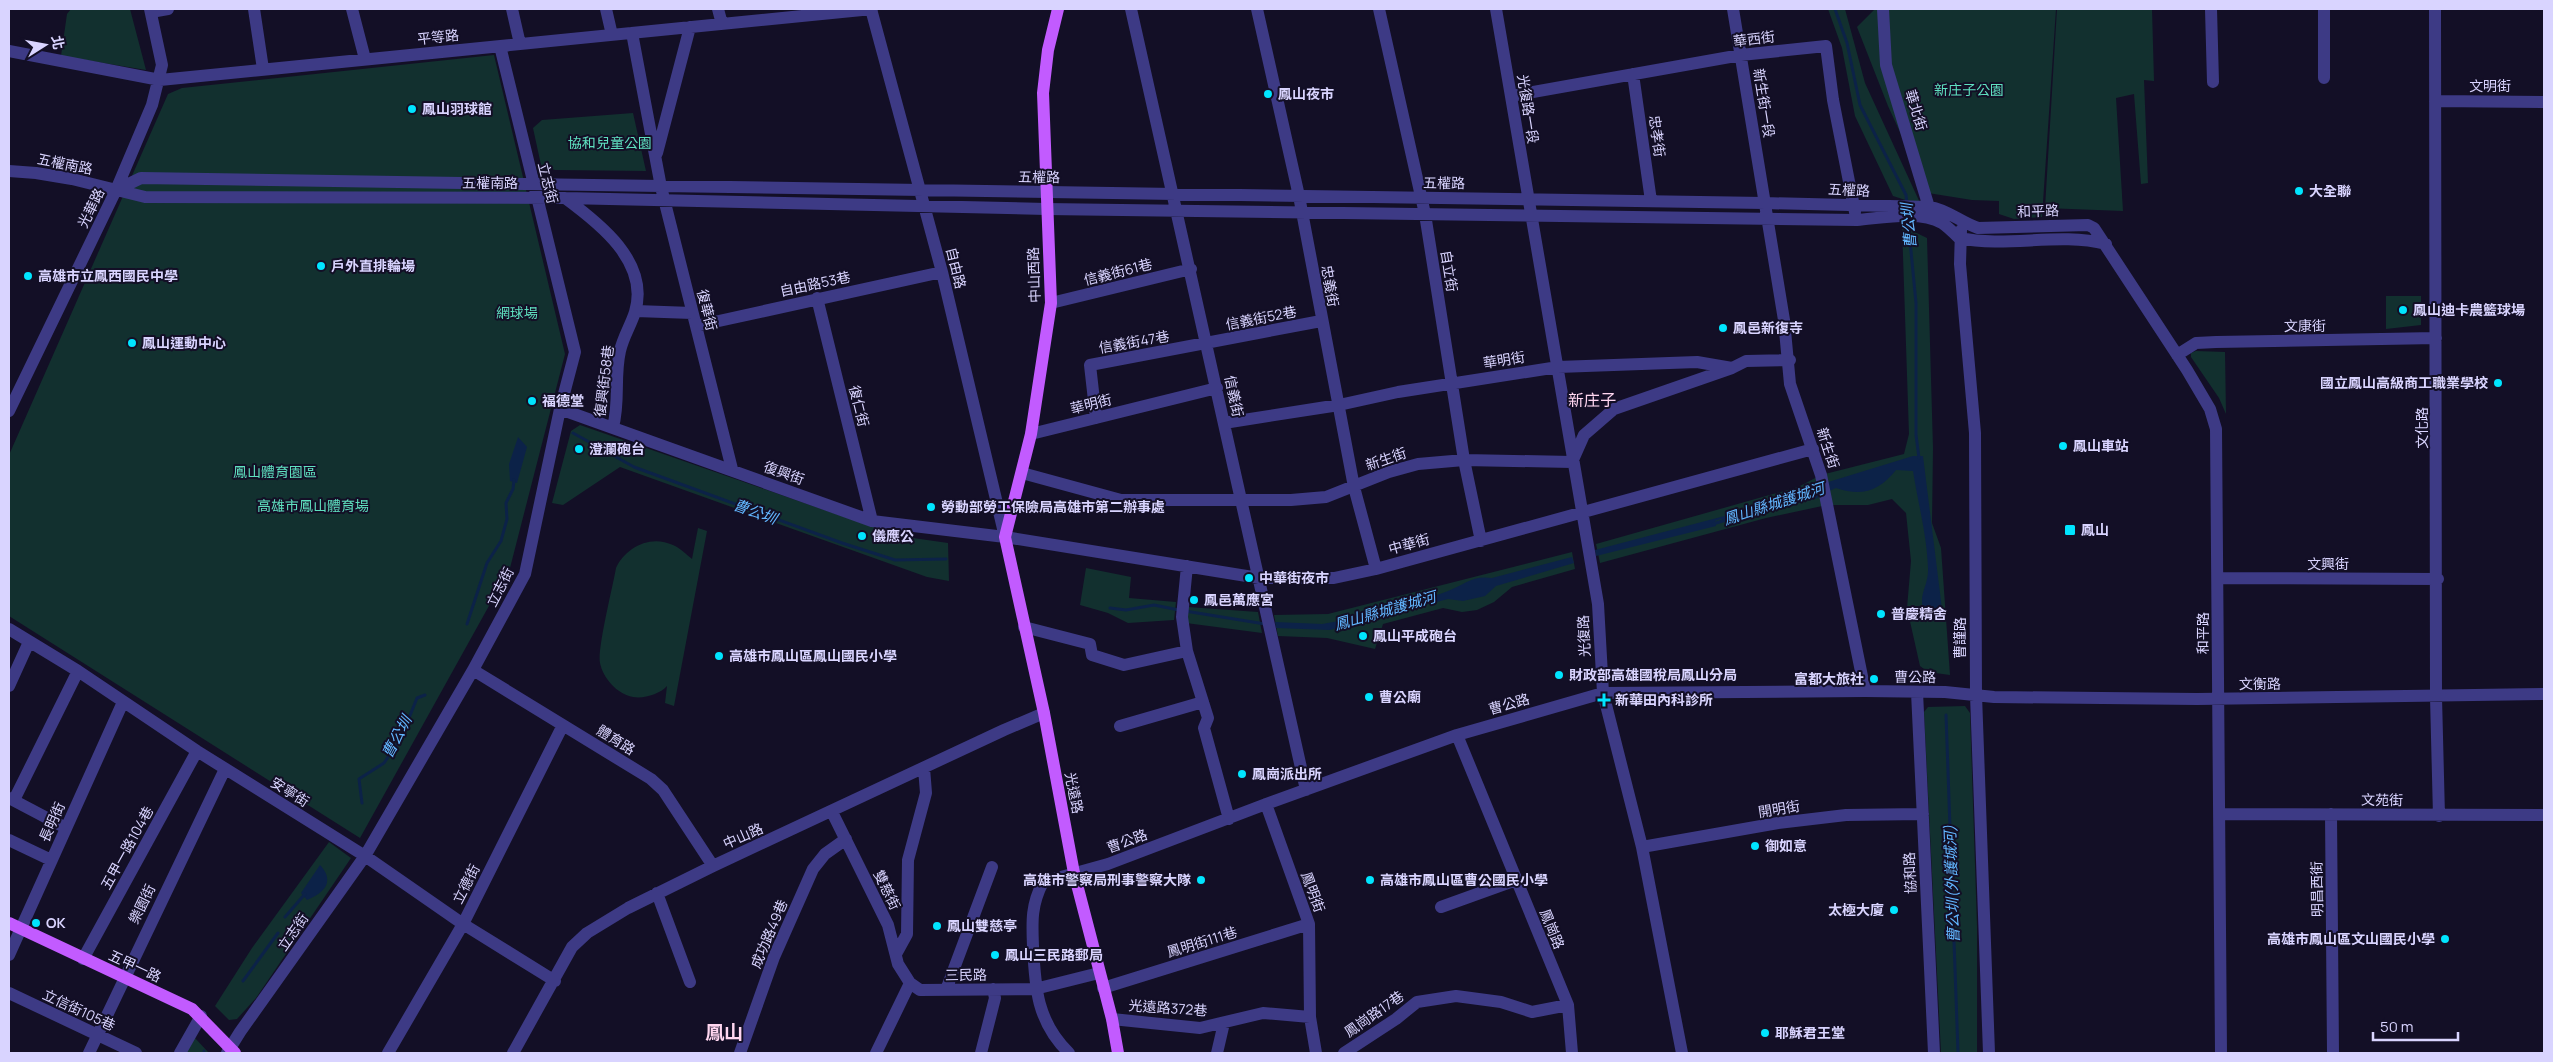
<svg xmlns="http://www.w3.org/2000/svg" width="2553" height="1062" font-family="Manrope,'Noto Sans TC',sans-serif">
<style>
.green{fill:#12302f}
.water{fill:#0c2248}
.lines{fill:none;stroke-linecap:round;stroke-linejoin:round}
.stream{stroke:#0c2248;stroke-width:3}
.minor{stroke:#3d3a85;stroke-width:12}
.major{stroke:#c25bff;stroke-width:12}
.poi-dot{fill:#00e5ff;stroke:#130f26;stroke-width:2}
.labels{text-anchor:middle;stroke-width:4;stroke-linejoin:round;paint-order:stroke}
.street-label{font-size:14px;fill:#d9d4ff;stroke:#130f26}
.park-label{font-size:14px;fill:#5fe0c0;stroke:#130f26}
.poi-label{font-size:14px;font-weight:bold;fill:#d9d4ff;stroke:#130f26;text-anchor:start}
.water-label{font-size:15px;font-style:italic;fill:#62b6ff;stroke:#130f26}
.quarter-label{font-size:16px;fill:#ffd6f0;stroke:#130f26}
.district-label{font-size:19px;font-weight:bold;fill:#ffd6f0;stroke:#130f26}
</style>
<rect width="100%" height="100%" fill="#130f26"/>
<path class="green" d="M 71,9 L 130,9 L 146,70 L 61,56 L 67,14 Z
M 1828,9 L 1845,9 L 1865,83 L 1921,205 L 1893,196 L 1855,116 L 1842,48 Z
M 1875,9 L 2056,9 L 2042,217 L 2014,219 L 1999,214 L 1999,201 L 1972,200 L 1928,193 L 1888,106 L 1857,27 Z
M 2057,9 L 2152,9 L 2154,81 L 2144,80 L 2148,183 L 2141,184 L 2134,94 L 2116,98 L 2123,211 L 2045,208 Z
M 494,55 L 565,354 L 510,568 L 360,838 L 9,616 L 9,455 L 168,94 L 182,88 Z
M 633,113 L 646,171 L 555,170 L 541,165 L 533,128 L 542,120 Z
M 1902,226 L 1927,238 L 1933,448 L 1932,523 L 1941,548 L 1950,675 L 1928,672 L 1920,666 L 1907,608 L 1911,561 L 1906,513 L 1892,499 L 1868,505 L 1827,505 L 1766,518 L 1600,563 L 1596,544 L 1798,487 L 1821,475 L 1904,454 L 1909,434 Z
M 2386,296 L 2421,296 L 2421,325 L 2386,329 Z
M 2196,351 L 2225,352 L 2226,414 L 2219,398 L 2191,357 L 2191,353 Z
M 580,425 L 899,536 L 948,543 L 949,581 L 927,577 L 620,467 L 563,505 L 552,503 L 571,431 Z
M 698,528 L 707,531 L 674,706 L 665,703 L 667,686 C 660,694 644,699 633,697 C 617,694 603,678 600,663 C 597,649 613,586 616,568 C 625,548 650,534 673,545 C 680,548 686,554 692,559 Z
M 1572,552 L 1575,569 L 1512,587 L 1494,602 L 1477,610 L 1462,612 L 1443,608 L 1383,624 L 1375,649 L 1327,638 L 1278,636 L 1274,615 L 1328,614 Z
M 1086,568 L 1131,577 L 1129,598 L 1176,602 L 1174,620 L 1128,623 L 1108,613 L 1080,605 Z
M 1188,607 L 1258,612 L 1262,633 L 1186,623 Z
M 1965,706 L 1970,713 L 1977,926 L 1977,1053 L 1941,1053 L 1924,712 L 1928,707 Z
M 329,842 L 351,858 L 256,998 L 237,1019 L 229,1020 L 215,1006 L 252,948 Z
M 194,1037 L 209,1053 L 186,1053 Z"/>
<path class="water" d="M 518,437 L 527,447 L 517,483 L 510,481 L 509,464 Z
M 1913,456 L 1923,456 L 1943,617 L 1928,620 C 1914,596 1929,589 1928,568 C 1927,536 1918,503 1913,471 L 1896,470 C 1879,491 1862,497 1836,488 L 1827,492 L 1825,483 Z
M 1817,489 L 1818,498 L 1725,522 L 1721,519 L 1715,521 L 1716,526 L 1596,556 L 1595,550 L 1774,503 Z
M 1572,557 L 1574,563 L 1496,586 L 1485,596 L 1463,601 L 1448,599 L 1330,630 L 1276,628 L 1275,622 L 1322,624 L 1339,621 C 1372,611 1417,603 1448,591 C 1465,584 1473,575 1492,578 Z
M 320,865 C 335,881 325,893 307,900 L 301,893 Z"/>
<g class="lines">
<path class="stream" d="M 1835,9 L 1847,43 L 1860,105 L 1906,195 L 1907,204
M 1908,220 L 1916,303 L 1916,435 L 1919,458
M 573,433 L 634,467 L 842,543 L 895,560 L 946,559
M 1713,524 L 1726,520
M 1110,608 L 1126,610 L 1154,605 L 1179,610
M 1185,611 L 1265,624
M 467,624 L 487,563 L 501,541 L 507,519 L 506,503 L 513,489 L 514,480
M 1946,715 L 1958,1053
M 362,803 L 359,779 L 384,763 L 401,738 L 417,698 L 425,695
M 285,917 L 305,894
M 243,981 L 278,933
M 204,1051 L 204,1053"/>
<path class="minor" d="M 254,9 L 263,69
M 352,9 L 365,59
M 512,9 L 520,44
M 606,9 L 612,35
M 718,9 L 722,24
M 871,9 L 942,272 L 1005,537
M 1131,9 L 1306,790
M 1257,9 L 1299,196 L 1354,487 L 1376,569
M 1379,9 L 1425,214 L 1464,460 L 1481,541
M 1496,9 L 1598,604 L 1603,693 L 1642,847 L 1682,1053
M 1733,9 L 1784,320 L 1790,384 L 1821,475 L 1865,691
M 1883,9 L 1886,65 L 1931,214
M 2211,9 L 2213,82
M 2324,9 L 2324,78
M 2435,9 L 2436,697 L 2439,816
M 151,12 L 168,9
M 632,33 L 661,187 L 732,469
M 9,51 L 160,80 L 872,9
M 1633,74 L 1651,201
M 1511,96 L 1741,55 L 1826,46 L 1833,100 L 1855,212
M 2435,101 L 2544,102
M 657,153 L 690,27
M 9,171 L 36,173 L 72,179 L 145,197 L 565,198 L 1046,209 L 1857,220 C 1882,218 1919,210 1942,223 C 1948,227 1954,233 1959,238
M 116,190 L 141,178 L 1764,203 L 1930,207 C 1948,210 1960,222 1978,228 L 2088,225 L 2094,228 L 2187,370 L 2210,409 L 2216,429 L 2221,1053
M 565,198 C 599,223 650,262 635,312 C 631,325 623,337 620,351 C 614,377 620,401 613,427
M 1961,230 L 1960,264 L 1975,433 L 1976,695 L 1989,1053
M 1959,238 C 2008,248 2058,232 2106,244
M 817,298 L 872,521
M 1051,303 L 1191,269
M 636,311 L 692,313
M 696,326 L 942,272
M 2177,355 L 2196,343 L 2216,342 L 2436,338
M 560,409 L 872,521 L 1005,537 L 1259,578 L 1334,578 L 1376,569 L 1813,449
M 9,411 L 116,190 L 152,105 L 162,65 L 150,9
M 1096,418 L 1090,365 L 1321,321
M 1224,423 L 1339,405 L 1398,392 L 1558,367 L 1697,362 L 1732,368 L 1746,361 L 1790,360
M 1031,434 L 1217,388
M 1022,473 L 1121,500 L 1291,500 L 1326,497 L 1389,472 L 1418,464 L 1464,460 L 1572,462 L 1584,435 L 1614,409 L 1732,368
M 1187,566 L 1182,617 L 1187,651 L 1208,718 L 1204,728 L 1229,819
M 2218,578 L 2438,579
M 1024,627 L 1090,644 L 1092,655 L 1124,665 L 1187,651
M 9,629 L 78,671 L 197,751 L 365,856 L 463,924 L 555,981
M 473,670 L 651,779 L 663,790 L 713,866
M 9,686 L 29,642
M 1917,692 L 1934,1053
M 1120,726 L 1203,702
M 1457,735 L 1568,1005 L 1572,1053
M 9,798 L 66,828
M 14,800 L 78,671
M 1266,804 L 1309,924 L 1310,1017 L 1316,1053
M 832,812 L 888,925 L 898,964 L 910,983 L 920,990 L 1035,989 L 1099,973
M 2220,814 L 2544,815
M 2331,814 L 2333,1053
M 9,840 L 51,860
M 1642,847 L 1778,823 L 1846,815 L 1923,814
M 657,893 L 690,982
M 1441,907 L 1516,880
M 896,954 L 907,934 L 908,860 L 926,793 L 924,768
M 9,955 L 123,702
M 83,959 L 197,751
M 1103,988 L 1309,924
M 946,990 L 992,867
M 9,993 L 136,1053
M 1112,1019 L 1200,1028 L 1263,1013 L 1310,1017
M 89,1053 L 225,769
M 180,1053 L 201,1016
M 227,1053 L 240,1032 L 365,856 L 473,670 L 525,574 L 560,409 L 575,352 L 500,46
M 388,1053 L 463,924 L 563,725
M 513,1053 L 572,947 L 587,933 L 628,908 L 713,866 L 1004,730 L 1044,713
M 740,1053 L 774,957 L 813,869 L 825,854 L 846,839
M 876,1053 L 910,983
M 981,1053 L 995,998 L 993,989
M 1069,1053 C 1037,1022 1035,988 1033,946 C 1032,922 1031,905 1043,882 L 1108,864 L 1266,804 L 1457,735 L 1603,693 L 1865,691 L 1945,692 L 1994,697 L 2197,699 L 2544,694
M 1217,1053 L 1224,1023
M 1344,1053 L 1396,1019 L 1417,1002 L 1456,996 L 1501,1002 L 1532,1012 L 1568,1005"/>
<path class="major" d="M 1058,9 L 1048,50 L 1043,93 L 1051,303 L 1031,434 L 1005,537 L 1044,713 L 1074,873 L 1112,1019 L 1118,1053
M 9,923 L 192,1009 L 235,1053"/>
</g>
<g class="poi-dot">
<circle cx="1268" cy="94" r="5"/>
<circle cx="412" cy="109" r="5"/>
<circle cx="2299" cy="191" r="5"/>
<circle cx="321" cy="266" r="5"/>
<circle cx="28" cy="276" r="5"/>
<circle cx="2403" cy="310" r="5"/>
<circle cx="1723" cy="328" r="5"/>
<circle cx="132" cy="343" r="5"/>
<circle cx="2498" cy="383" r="5"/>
<circle cx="532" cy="401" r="5"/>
<circle cx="2063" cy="446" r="5"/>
<circle cx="579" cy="449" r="5"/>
<circle cx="931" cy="507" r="5"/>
<rect x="2064" y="524" width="12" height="12" rx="2.5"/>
<circle cx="862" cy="536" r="5"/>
<circle cx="1249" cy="578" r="5"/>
<circle cx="1194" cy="600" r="5"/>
<circle cx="1881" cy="614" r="5"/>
<circle cx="1363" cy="636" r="5"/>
<circle cx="719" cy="656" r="5"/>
<circle cx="1559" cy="675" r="5"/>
<circle cx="1874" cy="679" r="5"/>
<circle cx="1369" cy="697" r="5"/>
<path d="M1601.5 692.5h5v5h5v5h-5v5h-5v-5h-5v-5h5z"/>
<circle cx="1242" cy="774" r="5"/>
<circle cx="1755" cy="846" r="5"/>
<circle cx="1201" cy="880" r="5"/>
<circle cx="1370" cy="880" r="5"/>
<circle cx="1894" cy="910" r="5"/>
<circle cx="36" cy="923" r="5"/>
<circle cx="937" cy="926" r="5"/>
<circle cx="2445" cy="939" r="5"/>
<circle cx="995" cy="955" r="5"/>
<circle cx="1765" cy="1033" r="5"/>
</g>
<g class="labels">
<g class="street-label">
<text transform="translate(438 37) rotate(-6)" y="5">平等路</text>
<text transform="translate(1754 39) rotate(-7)" y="5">華西街</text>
<text x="2490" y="91">文明街</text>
<text transform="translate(1764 103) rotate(81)" y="5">新生街一段</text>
<text transform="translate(1528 109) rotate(81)" y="5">光復路一段</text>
<text transform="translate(1916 110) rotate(73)" y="5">華北街</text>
<text transform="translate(1657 136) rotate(82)" y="5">忠孝街</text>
<text transform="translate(65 164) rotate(11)" y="5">五權南路</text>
<text transform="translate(1039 177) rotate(1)" y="5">五權路</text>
<text x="490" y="188">五權南路</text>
<text transform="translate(548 183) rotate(76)" y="5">立志街</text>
<text transform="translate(1444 183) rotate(1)" y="5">五權路</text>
<text transform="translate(1849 190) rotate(3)" y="5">五權路</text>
<text transform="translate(91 208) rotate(-64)" y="5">光華路</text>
<text transform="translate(2038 211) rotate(-2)" y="5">和平路</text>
<text transform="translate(956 268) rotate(76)" y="5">自由路</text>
<text transform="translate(1449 271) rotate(81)" y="5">自立街</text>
<text transform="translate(1118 272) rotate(-14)" y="5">信義街61巷</text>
<text transform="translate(1034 275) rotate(-92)" y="5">中山西路</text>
<text transform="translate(815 284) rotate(-12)" y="5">自由路53巷</text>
<text transform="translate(1330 286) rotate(80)" y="5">忠義街</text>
<text transform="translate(707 310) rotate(76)" y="5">復華街</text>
<text transform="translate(1261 318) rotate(-11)" y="5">信義街52巷</text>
<text transform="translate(2305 326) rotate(-1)" y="5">文康街</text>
<text transform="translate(1134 342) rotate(-10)" y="5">信義街47巷</text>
<text transform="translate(1504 360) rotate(-9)" y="5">華明街</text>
<text transform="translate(604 381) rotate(-83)" y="5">復興街58巷</text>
<text transform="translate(1234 396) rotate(78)" y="5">信義街</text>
<text transform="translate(1091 404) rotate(-14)" y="5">華明街</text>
<text transform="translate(859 406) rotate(76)" y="5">復仁街</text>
<text transform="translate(2422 428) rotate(-90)" y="5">文化路</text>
<text transform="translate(1828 448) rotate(72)" y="5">新生街</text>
<text transform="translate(1386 459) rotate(-19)" y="5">新生街</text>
<text transform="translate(784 473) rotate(20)" y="5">復興街</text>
<text transform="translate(1409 544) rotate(-15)" y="5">中華街</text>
<text x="2328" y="569">文興街</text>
<text transform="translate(500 587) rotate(-63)" y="5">立志街</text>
<text transform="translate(2203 633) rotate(-90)" y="5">和平路</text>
<text transform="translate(1584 636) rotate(-93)" y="5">光復路</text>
<text transform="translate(1960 638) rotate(-90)" y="5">曹謹路</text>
<text transform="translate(1915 677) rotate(1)" y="5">曹公路</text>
<text transform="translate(2260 684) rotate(-1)" y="5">文衡路</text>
<text transform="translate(1509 704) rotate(-16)" y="5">曹公路</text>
<text transform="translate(616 740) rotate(32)" y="5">體育路</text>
<text transform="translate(290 792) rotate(32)" y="5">安寧街</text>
<text transform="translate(1074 793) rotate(79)" y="5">光遠路</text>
<text transform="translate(2382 800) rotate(1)" y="5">文苑街</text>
<text transform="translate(1779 809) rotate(-9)" y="5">開明街</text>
<text transform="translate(52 822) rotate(-66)" y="5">長明街</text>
<text transform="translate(743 836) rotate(-24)" y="5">中山路</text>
<text transform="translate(1127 841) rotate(-20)" y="5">曹公路</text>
<text transform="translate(127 848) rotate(-61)" y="5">五甲一路104巷</text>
<text transform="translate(1910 873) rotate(-93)" y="5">協和路</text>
<text transform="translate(466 884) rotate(-63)" y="5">立德街</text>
<text transform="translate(2317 889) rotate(-91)" y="5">明昌西街</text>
<text transform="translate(887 890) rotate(64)" y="5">雙慈街</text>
<text transform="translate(1313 892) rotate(70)" y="5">鳳明街</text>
<text transform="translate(142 904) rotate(-64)" y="5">樂園街</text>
<text transform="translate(1552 929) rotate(68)" y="5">鳳崗路</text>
<text transform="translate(293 932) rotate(-55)" y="5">立志街</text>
<text transform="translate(769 934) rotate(-67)" y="5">成功路49巷</text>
<text transform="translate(1202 942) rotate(-17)" y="5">鳳明街111巷</text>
<text transform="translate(135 966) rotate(25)" y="5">五甲一路</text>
<text transform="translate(966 975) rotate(-1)" y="5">三民路</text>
<text transform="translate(1168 1008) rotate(4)" y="5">光遠路372巷</text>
<text transform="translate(79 1010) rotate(25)" y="5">立信街105巷</text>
<text transform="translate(1374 1014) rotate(-35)" y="5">鳳崗路17巷</text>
</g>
<g class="park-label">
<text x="1969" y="95">新庄子公園</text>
<text x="610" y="148">協和兒童公園</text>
<text x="517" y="318">網球場</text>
<text x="275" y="477">鳳山體育園區</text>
<text x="313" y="511">高雄市鳳山體育場</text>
</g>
<g class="poi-label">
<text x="1278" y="99">鳳山夜市</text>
<text x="422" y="114">鳳山羽球館</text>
<text x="2309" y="196">大全聯</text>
<text x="331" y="271">戶外直排輪場</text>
<text x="38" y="281">高雄市立鳳西國民中學</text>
<text x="2413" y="315">鳳山迪卡農籃球場</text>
<text x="1733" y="333">鳳邑新復寺</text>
<text x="142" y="348">鳳山運動中心</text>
<text x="2488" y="388" text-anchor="end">國立鳳山高級商工職業學校</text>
<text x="542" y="406">福德堂</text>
<text x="2073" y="451">鳳山車站</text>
<text x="589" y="454">澄瀾砲台</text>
<text x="941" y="512">勞動部勞工保險局高雄市第二辦事處</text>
<text x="2081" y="535">鳳山</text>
<text x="872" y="541">儀應公</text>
<text x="1259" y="583">中華街夜市</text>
<text x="1204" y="605">鳳邑萬應宮</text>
<text x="1891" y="619">普慶精舍</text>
<text x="1373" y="641">鳳山平成砲台</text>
<text x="729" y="661">高雄市鳳山區鳳山國民小學</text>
<text x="1569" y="680">財政部高雄國稅局鳳山分局</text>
<text x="1864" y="684" text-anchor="end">富都大旅社</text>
<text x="1379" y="702">曹公廟</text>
<text x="1615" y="705">新華田內科診所</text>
<text x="1252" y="779">鳳崗派出所</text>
<text x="1765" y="851">御如意</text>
<text x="1191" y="885" text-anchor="end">高雄市警察局刑事警察大隊</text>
<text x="1380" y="885">高雄市鳳山區曹公國民小學</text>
<text x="1884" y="915" text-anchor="end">太極大廈</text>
<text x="46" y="928">OK</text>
<text x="947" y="931">鳳山雙慈亭</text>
<text x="2435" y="944" text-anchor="end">高雄市鳳山區文山國民小學</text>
<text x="1005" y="960">鳳山三民路郵局</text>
<text x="1775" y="1038">耶穌君王堂</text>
</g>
<g class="water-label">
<text transform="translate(1909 226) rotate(-95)" y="5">曹公圳</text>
<text transform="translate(1774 504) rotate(-18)" y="5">鳳山縣城護城河</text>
<text transform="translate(755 512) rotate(20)" y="5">曹公圳</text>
<text transform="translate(1385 611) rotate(-16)" y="5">鳳山縣城護城河</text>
<text transform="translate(397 737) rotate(-62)" y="5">曹公圳</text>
<text transform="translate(1952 884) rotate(-92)" y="5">曹公圳(外護城河)</text>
</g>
<g class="quarter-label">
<text x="1592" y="406">新庄子</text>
</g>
<g class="district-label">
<text x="724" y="1039">鳳山</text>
</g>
</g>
<rect width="2553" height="1062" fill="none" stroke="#d9d4ff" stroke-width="20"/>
<g transform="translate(45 45) rotate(79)" stroke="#130f26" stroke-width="4" paint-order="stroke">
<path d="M0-4L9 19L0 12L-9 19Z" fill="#d9d4ff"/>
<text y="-8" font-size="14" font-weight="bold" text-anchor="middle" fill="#d9d4ff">北</text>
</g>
<path d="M2373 1032v8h85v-8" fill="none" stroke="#d9d4ff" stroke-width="2.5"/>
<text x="2380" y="1032" font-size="15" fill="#d9d4ff" stroke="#130f26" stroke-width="4" paint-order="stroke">50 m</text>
</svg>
